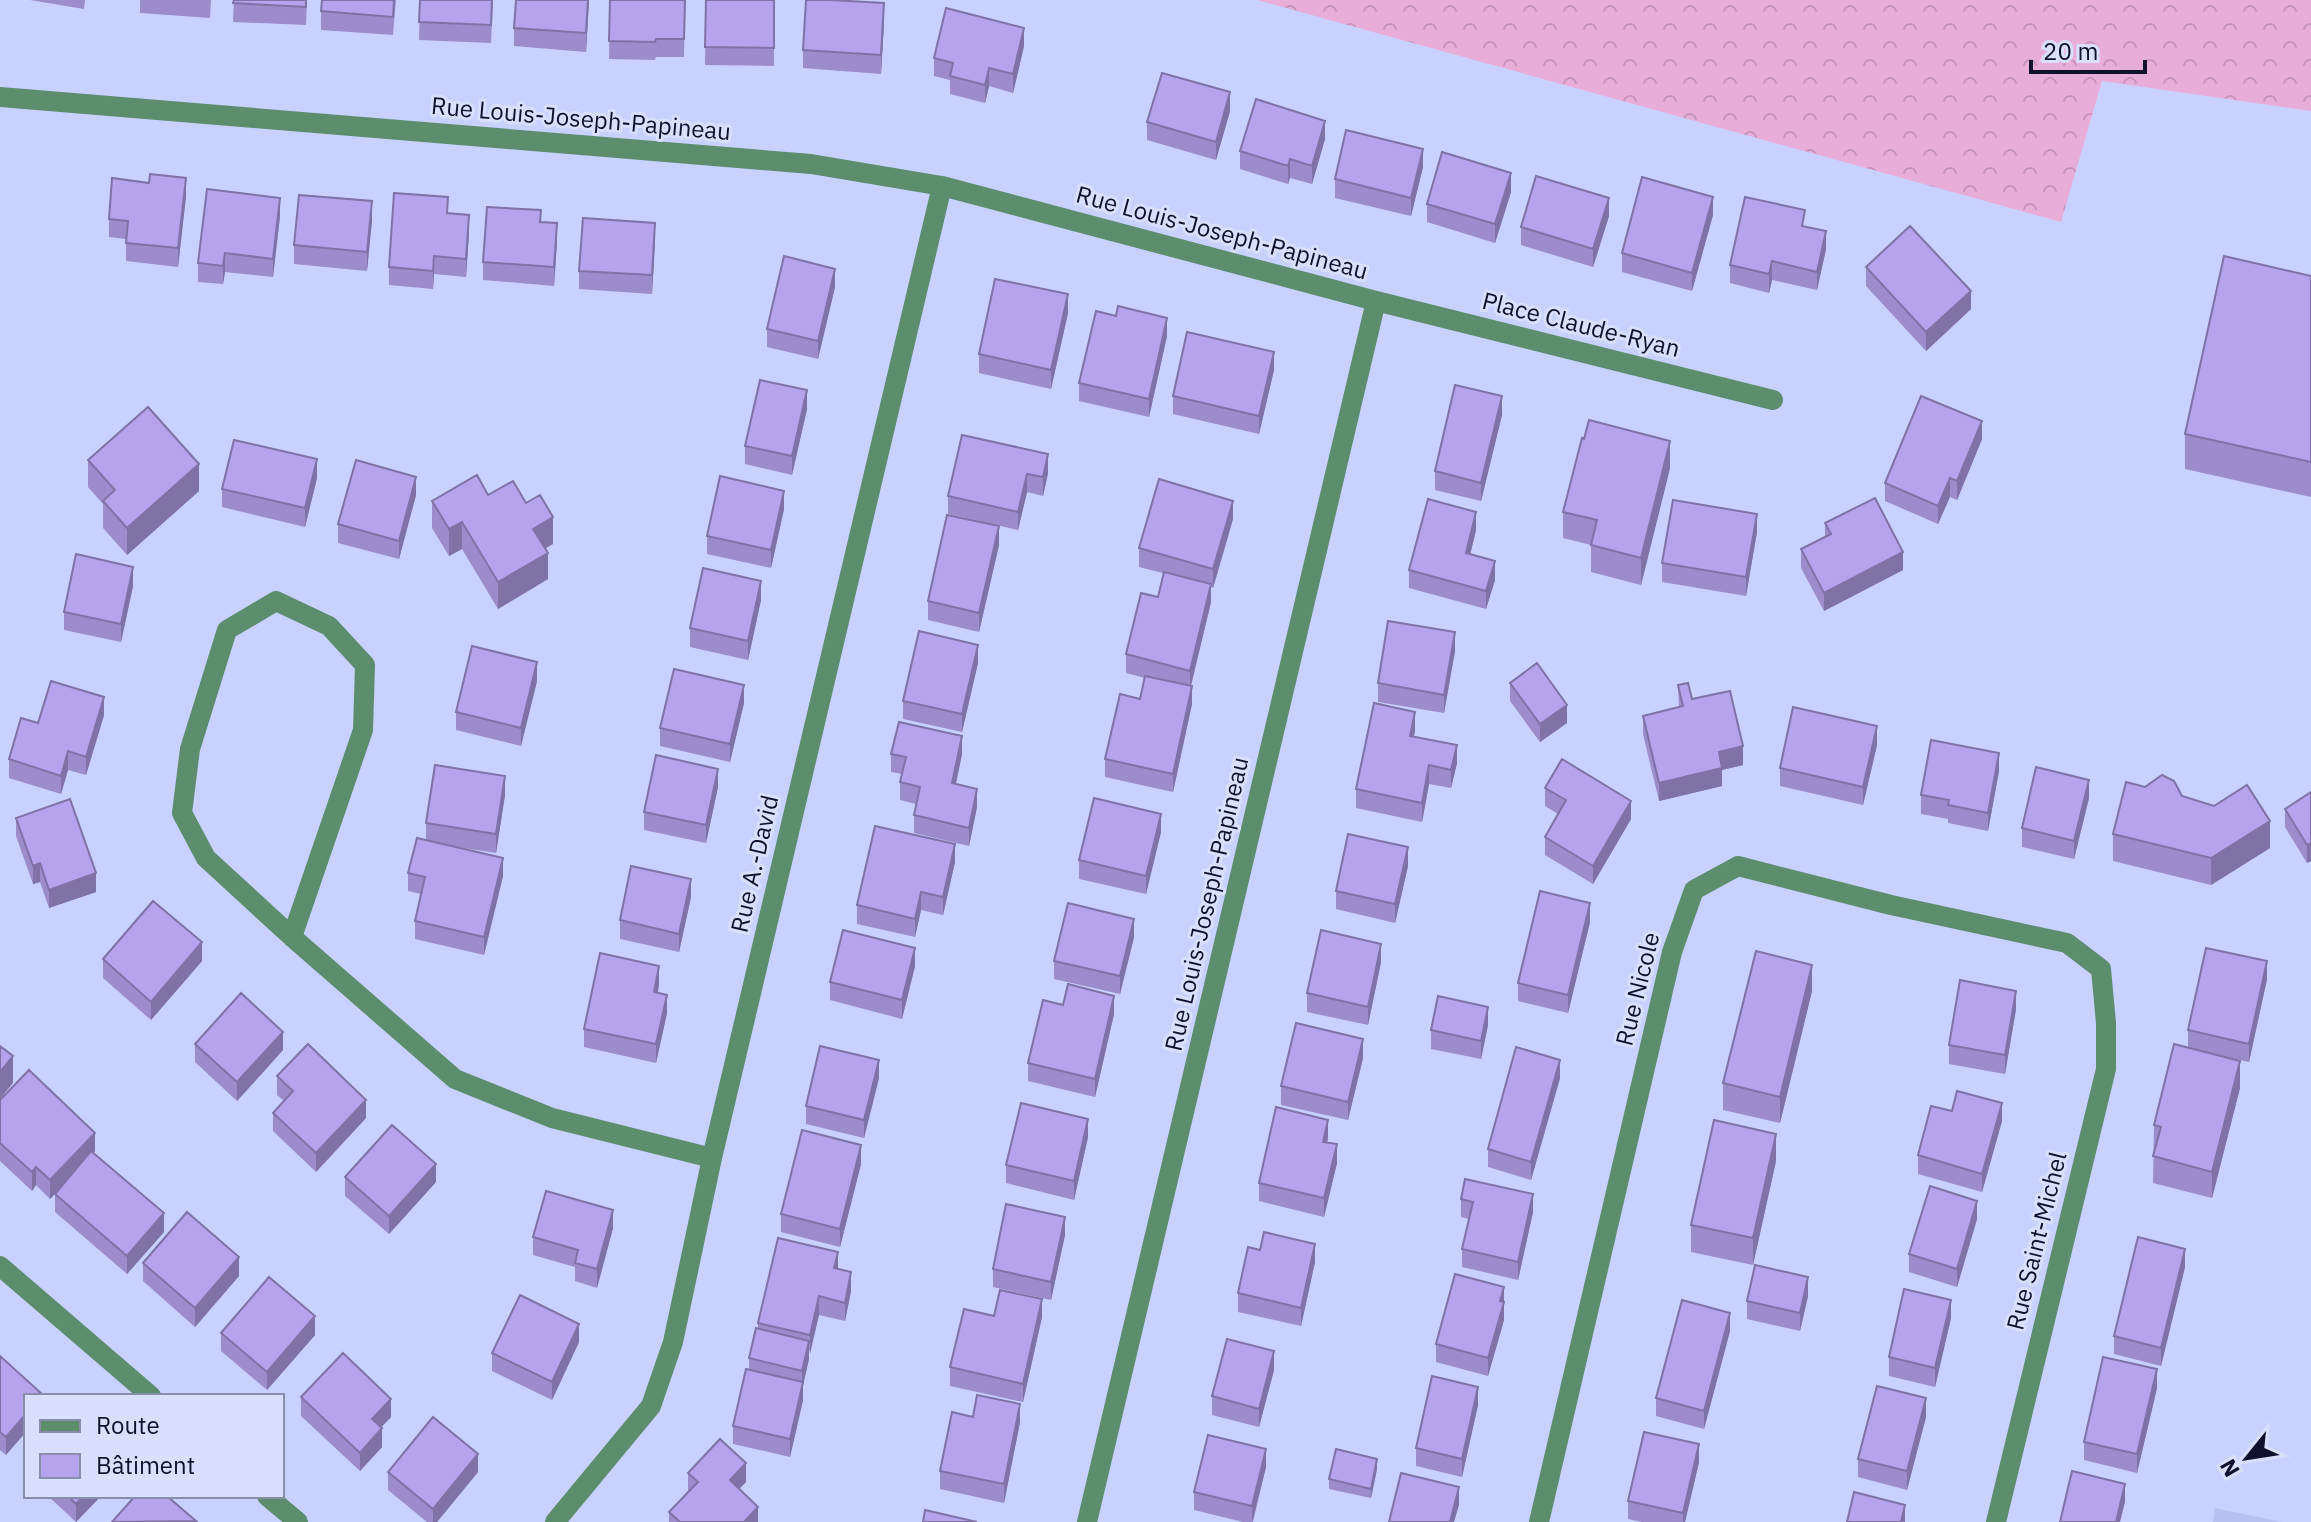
<svg xmlns="http://www.w3.org/2000/svg" width="2311" height="1522" font-family="'IBM Plex Sans',sans-serif">
<style>
.built{fill:#b8c1f2}
.forest{fill:url(#forest-crowns)}
.lines{fill:none;stroke-linecap:round;stroke-linejoin:round}
.minor{stroke:#5c8e6e;stroke-width:20}
.wall{fill:#9d8ccc}
.shaded-wall{fill:#7f72a6}
.building{fill:#b6a3ed;stroke:#7f72a6;stroke-width:2}
.labels{text-anchor:middle;stroke-width:6;stroke-linejoin:round;paint-order:stroke}
.street-label{font-size:24px;fill:#0f122d;stroke:#d9e0fe}
</style>
<defs>
<pattern id="forest-crowns" width="20" height="18" patternUnits="userSpaceOnUse" patternTransform="scale(2)"><rect width="20" height="18" fill="#e9adda"/><path d="M2 6a3 3 0 1 1 6 0M12 15a3 3 0 1 1 6 0" fill="none" stroke="#c794bb"/></pattern>
</defs>
<rect width="100%" height="100%" fill="#c8d1ff"/>
<path class="built" d="M 2215,1508 L 2282,1522 L 2213,1522 Z"/>
<path class="forest" d="M 1257,0 L 2311,0 L 2311,111 L 2102,81 L 2061,222 Z"/>
<g class="lines">
<path class="minor" d="M 0,97 L 811,164 L 942,186 L 1376,301 L 1773,400
M 292,937 L 363,730 L 365,665 L 329,626 L 276,601 L 227,630 L 190,749 L 182,813 L 206,858 L 292,937 L 455,1079 L 552,1118 L 712,1158
M 0,1266 L 151,1396
M 267,1496 L 298,1522
M 555,1522 L 651,1406 L 673,1342 L 712,1158 L 942,186
M 1087,1522 L 1376,301
M 1539,1522 L 1672,952 L 1694,890 L 1738,866 L 1891,905 L 2067,943 L 2101,969 L 2106,1023 L 2106,1069 L 1996,1522"/>
</g>
<path class="wall" d="M 30,0 L 85,0 L 84,9 Z
M 140,0 L 211,0 L 210,18 L 140,13 Z
M 234,0 L 307,0 L 306,25 L 233,22 Z
M 396,0 L 393,35 L 321,30 L 321,11 Z
M 420,0 L 493,0 L 491,43 L 419,40 Z
M 589,0 L 586,52 L 514,46 L 514,28 Z
M 610,0 L 685,0 L 684,57 L 656,57 L 655,60 L 609,59 Z
M 706,0 L 774,0 L 774,66 L 705,65 Z
M 884,22 L 881,74 L 803,68 L 803,50 Z
M 1024,46 L 1013,93 L 989,86 L 985,103 L 950,94 L 950,80 L 934,76 L 934,58 Z
M 1230,111 L 1216,160 L 1147,140 L 1147,122 Z
M 1325,139 L 1312,184 L 1290,178 L 1288,184 L 1240,169 L 1240,151 Z
M 1423,167 L 1411,216 L 1335,198 L 1335,179 Z
M 1511,192 L 1495,243 L 1427,222 L 1427,204 Z
M 186,196 L 178,267 L 126,261 L 126,239 L 109,237 L 109,219 Z
M 448,213 L 469,233 L 466,277 L 434,274 L 433,289 L 389,285 L 389,267 Z
M 1713,215 L 1692,291 L 1622,272 L 1622,253 Z
M 280,216 L 273,277 L 225,272 L 223,284 L 198,282 L 198,263 Z
M 1609,216 L 1593,267 L 1521,245 L 1521,227 Z
M 372,220 L 367,271 L 294,264 L 294,245 Z
M 541,222 L 557,242 L 554,286 L 483,280 L 483,262 Z
M 1805,226 L 1826,249 L 1817,290 L 1772,280 L 1769,293 L 1730,283 L 1730,265 Z
M 655,241 L 652,294 L 579,289 L 579,271 Z
M 1866,267 L 1971,309 L 1926,351 L 1866,286 Z
M 2311,276 L 2311,497 L 2185,469 L 2185,434 Z
M 835,287 L 818,359 L 767,347 L 767,329 Z
M 1068,313 L 1051,389 L 979,373 L 979,354 Z
M 1167,336 L 1149,417 L 1079,401 L 1079,383 Z
M 1274,370 L 1259,434 L 1173,414 L 1173,396 Z
M 807,409 L 792,475 L 745,464 L 745,446 Z
M 1502,415 L 1481,501 L 1435,490 L 1435,471 Z
M 962,435 L 1048,473 L 1043,496 L 1027,492 L 1018,530 L 948,514 L 948,496 Z
M 1982,439 L 1957,500 L 1950,497 L 1938,524 L 1885,501 L 1885,483 Z
M 88,460 L 199,491 L 127,555 L 103,528 L 103,504 L 88,487 Z
M 1670,468 L 1641,585 L 1591,572 L 1591,545 L 1563,538 L 1563,512 Z
M 317,478 L 305,527 L 222,507 L 222,489 Z
M 416,495 L 399,559 L 338,543 L 338,524 Z
M 488,495 L 526,503 L 553,544 L 546,548 L 548,579 L 498,609 L 462,549 L 449,556 L 432,528 L 432,501 Z
M 784,509 L 771,568 L 707,554 L 707,536 Z
M 1233,519 L 1213,588 L 1211,587 L 1211,602 L 1191,686 L 1192,704 L 1173,792 L 1105,777 L 1105,759 L 1140,699 L 1145,678 L 1126,673 L 1126,654 L 1158,597 L 1163,573 L 1139,567 L 1139,548 Z
M 1825,523 L 1903,570 L 1824,611 L 1801,568 L 1801,549 L 1825,537 Z
M 1476,530 L 1470,555 L 1495,580 L 1486,609 L 1409,588 L 1409,570 Z
M 1757,532 L 1746,596 L 1662,582 L 1662,563 Z
M 999,545 L 979,632 L 928,620 L 928,601 Z
M 133,586 L 121,642 L 64,630 L 64,612 Z
M 761,600 L 748,660 L 690,647 L 690,628 Z
M 1455,651 L 1444,713 L 1378,702 L 1378,683 Z
M 978,663 L 962,732 L 903,719 L 903,701 Z
M 537,681 L 521,746 L 456,730 L 456,712 Z
M 1510,683 L 1567,723 L 1540,742 L 1510,701 Z
M 1678,685 L 1692,699 L 1743,765 L 1722,770 L 1722,786 L 1659,801 L 1643,734 L 1643,716 L 1679,707 Z
M 744,703 L 730,762 L 660,746 L 660,728 Z
M 104,715 L 86,775 L 68,770 L 61,794 L 9,778 L 9,759 L 38,723 Z
M 1415,731 L 1414,736 L 1457,763 L 1451,788 L 1429,784 L 1422,822 L 1356,808 L 1356,789 Z
M 1877,745 L 1863,805 L 1780,786 L 1780,768 Z
M 891,754 L 962,754 L 956,784 L 977,807 L 969,846 L 914,833 L 914,815 L 916,804 L 900,800 L 900,782 L 902,774 L 891,772 Z
M 1999,771 L 1988,831 L 1948,823 L 1948,819 L 1921,814 L 1921,795 Z
M 718,787 L 706,843 L 644,830 L 644,812 Z
M 1545,788 L 1631,819 L 1593,884 L 1545,855 L 1545,837 L 1558,814 L 1545,806 Z
M 2311,792 L 2311,861 L 2307,863 L 2285,827 L 2285,809 Z
M 505,795 L 496,853 L 450,846 L 503,876 L 484,955 L 415,939 L 415,921 L 421,894 L 408,891 L 408,873 L 426,840 L 426,823 Z
M 2182,796 L 2214,806 L 2270,848 L 2211,885 L 2113,861 L 2113,834 Z
M 2089,798 L 2074,859 L 2022,847 L 2022,828 Z
M 16,818 L 96,892 L 49,908 L 40,882 L 33,884 L 16,836 Z
M 1161,832 L 1146,894 L 1079,879 L 1079,860 Z
M 955,862 L 943,915 L 921,910 L 915,937 L 857,924 L 857,905 Z
M 1408,866 L 1395,923 L 1336,909 L 1336,891 Z
M 691,897 L 679,952 L 620,939 L 620,920 Z
M 1590,922 L 1568,1013 L 1518,1001 L 1518,983 Z
M 1134,937 L 1120,994 L 1054,979 L 1054,961 Z
M 103,959 L 202,961 L 151,1020 L 103,978 Z
M 1381,962 L 1368,1025 L 1307,1012 L 1307,993 Z
M 915,966 L 902,1019 L 830,1000 L 830,982 Z
M 2267,979 L 2249,1062 L 2217,1055 L 2240,1088 L 2212,1198 L 2153,1183 L 2154,1125 L 2188,1048 L 2188,1030 Z
M 659,985 L 658,992 L 667,1013 L 656,1063 L 584,1047 L 584,1029 Z
M 1812,991 L 1780,1123 L 1723,1110 L 1723,1083 Z
M 1063,1005 L 1114,1014 L 1095,1097 L 1028,1081 L 1028,1063 Z
M 2016,1009 L 2005,1074 L 1949,1064 L 1949,1045 Z
M 1488,1025 L 1481,1059 L 1431,1049 L 1431,1030 Z
M 195,1044 L 283,1050 L 237,1101 L 195,1062 Z
M 1363,1058 L 1348,1120 L 1281,1105 L 1281,1086 Z
M 277,1076 L 366,1118 L 316,1172 L 273,1131 L 273,1113 L 284,1101 L 277,1095 Z
M 879,1078 L 864,1138 L 806,1124 L 806,1106 Z
M 1560,1078 L 1531,1180 L 1488,1167 L 1488,1149 Z
M 0,1100 L 95,1151 L 93,1153 L 164,1232 L 127,1274 L 55,1212 L 55,1194 L 50,1199 L 36,1185 L 32,1191 L 0,1161 Z
M 1952,1111 L 2002,1121 L 1982,1192 L 1918,1174 L 1918,1155 Z
M 1088,1137 L 1074,1200 L 1006,1183 L 1006,1165 Z
M 1328,1138 L 1327,1142 L 1337,1163 L 1324,1217 L 1259,1201 L 1259,1183 Z
M 1776,1161 L 1753,1265 L 1691,1252 L 1691,1225 Z
M 861,1164 L 840,1247 L 781,1232 L 781,1214 Z
M 345,1177 L 436,1182 L 389,1234 L 345,1196 Z
M 1461,1199 L 1533,1212 L 1518,1280 L 1462,1267 L 1462,1249 L 1469,1219 L 1461,1217 Z
M 1977,1219 L 1957,1287 L 1909,1272 L 1909,1254 Z
M 613,1228 L 597,1288 L 575,1281 L 575,1267 L 533,1255 L 533,1237 Z
M 1065,1235 L 1051,1300 L 993,1287 L 993,1269 Z
M 1260,1250 L 1315,1262 L 1301,1326 L 1238,1312 L 1238,1293 Z
M 143,1263 L 239,1276 L 195,1327 L 143,1281 Z
M 2185,1267 L 2161,1366 L 2114,1354 L 2114,1336 Z
M 838,1269 L 851,1291 L 845,1321 L 819,1315 L 809,1353 L 809,1359 L 803,1385 L 803,1400 L 790,1457 L 733,1444 L 733,1426 L 749,1370 L 749,1358 L 758,1328 L 758,1323 Z
M 1504,1287 L 1504,1320 L 1488,1376 L 1436,1362 L 1436,1344 Z
M 1808,1296 L 1800,1331 L 1747,1319 L 1747,1301 Z
M 994,1316 L 1042,1317 L 1023,1402 L 950,1386 L 950,1367 Z
M 1951,1318 L 1935,1387 L 1889,1376 L 1889,1357 Z
M 1730,1331 L 1704,1429 L 1656,1416 L 1656,1398 Z
M 221,1333 L 315,1335 L 267,1390 L 221,1351 Z
M 579,1342 L 552,1400 L 492,1371 L 492,1353 Z
M 0,1356 L 43,1396 L 6,1455 L 0,1450 Z
M 1274,1370 L 1259,1427 L 1212,1415 L 1212,1396 Z
M 2157,1388 L 2137,1473 L 2084,1460 L 2084,1442 Z
M 301,1397 L 391,1417 L 381,1427 L 382,1447 L 360,1471 L 301,1416 Z
M 1478,1405 L 1462,1477 L 1416,1466 L 1416,1448 Z
M 973,1417 L 1020,1422 L 1004,1503 L 940,1489 L 940,1471 Z
M 1926,1417 L 1907,1490 L 1858,1477 L 1858,1459 Z
M 1699,1462 L 1685,1522 L 1642,1522 L 1628,1519 L 1628,1501 Z
M 1266,1467 L 1253,1522 L 1243,1522 L 1194,1510 L 1194,1492 Z
M 1377,1469 L 1371,1498 L 1329,1489 L 1329,1479 Z
M 388,1472 L 478,1472 L 437,1522 L 427,1522 L 388,1490 Z
M 688,1473 L 746,1482 L 739,1489 L 758,1522 L 669,1522 L 669,1512 L 688,1491 Z
M 48,1496 L 101,1496 L 76,1522 Z"/>
<path class="shaded-wall" d="M 588,0 L 589,0 L 586,52 L 586,33 Z
M 884,3 L 884,22 L 881,74 L 881,55 Z
M 1024,28 L 1024,46 L 1013,93 L 1013,74 Z
M 989,68 L 989,86 L 985,103 L 985,85 Z
M 1230,92 L 1230,111 L 1216,160 L 1216,142 Z
M 1325,121 L 1325,139 L 1312,184 L 1312,166 Z
M 1423,149 L 1423,167 L 1411,216 L 1411,198 Z
M 1290,159 L 1290,178 L 1288,184 L 1288,166 Z
M 1511,173 L 1511,192 L 1495,243 L 1495,224 Z
M 186,178 L 186,196 L 178,267 L 178,248 Z
M 1713,197 L 1713,215 L 1692,291 L 1692,273 Z
M 280,198 L 280,216 L 273,277 L 273,259 Z
M 1609,198 L 1609,216 L 1593,267 L 1593,249 Z
M 372,201 L 372,220 L 367,271 L 367,252 Z
M 469,215 L 469,233 L 466,277 L 466,259 Z
M 557,223 L 557,242 L 554,286 L 554,267 Z
M 655,223 L 655,241 L 652,294 L 652,275 Z
M 1826,231 L 1826,249 L 1817,290 L 1817,272 Z
M 225,253 L 225,272 L 223,284 L 223,266 Z
M 434,256 L 434,274 L 433,289 L 433,271 Z
M 1772,261 L 1772,280 L 1769,293 L 1769,274 Z
M 835,269 L 835,287 L 818,359 L 818,341 Z
M 1971,291 L 1971,309 L 1926,351 L 1926,332 Z
M 1068,294 L 1068,313 L 1051,389 L 1051,370 Z
M 1167,318 L 1167,336 L 1149,417 L 1149,399 Z
M 1274,352 L 1274,370 L 1259,434 L 1259,416 Z
M 807,390 L 807,409 L 792,475 L 792,456 Z
M 1502,396 L 1502,415 L 1481,501 L 1481,483 Z
M 1982,421 L 1982,439 L 1957,500 L 1957,481 Z
M 1670,441 L 1670,468 L 1641,585 L 1641,558 Z
M 1048,454 L 1048,473 L 1043,496 L 1043,477 Z
M 317,459 L 317,478 L 305,527 L 305,508 Z
M 199,464 L 199,491 L 127,555 L 127,528 Z
M 1027,474 L 1027,492 L 1018,530 L 1018,512 Z
M 416,477 L 416,495 L 399,559 L 399,541 Z
M 1950,478 L 1950,497 L 1938,524 L 1938,506 Z
M 784,491 L 784,509 L 771,568 L 771,550 Z
M 1233,501 L 1233,519 L 1213,588 L 1213,569 Z
M 1476,512 L 1476,530 L 1466,572 L 1466,553 Z
M 1757,514 L 1757,532 L 1746,596 L 1746,577 Z
M 553,517 L 553,544 L 533,555 L 533,529 Z
M 462,522 L 462,549 L 449,556 L 449,529 Z
M 999,526 L 999,545 L 979,632 L 979,613 Z
M 1903,552 L 1903,570 L 1824,611 L 1824,593 Z
M 548,553 L 548,579 L 498,609 L 498,582 Z
M 1495,561 L 1495,580 L 1486,609 L 1486,591 Z
M 133,567 L 133,586 L 121,642 L 121,624 Z
M 761,581 L 761,600 L 748,660 L 748,641 Z
M 1211,584 L 1211,602 L 1190,689 L 1190,671 Z
M 1455,632 L 1455,651 L 1444,713 L 1444,695 Z
M 978,645 L 978,663 L 962,732 L 962,714 Z
M 537,662 L 537,681 L 521,746 L 521,728 Z
M 744,685 L 744,703 L 730,762 L 730,744 Z
M 1192,686 L 1192,704 L 1173,792 L 1173,774 Z
M 104,697 L 104,715 L 86,775 L 86,757 Z
M 1567,705 L 1567,723 L 1540,742 L 1540,724 Z
M 1415,712 L 1415,731 L 1410,754 L 1410,736 Z
M 1877,726 L 1877,745 L 1863,805 L 1863,787 Z
M 962,736 L 962,754 L 952,802 L 952,783 Z
M 1457,745 L 1457,763 L 1451,788 L 1451,770 Z
M 1743,746 L 1743,765 L 1722,770 L 1722,786 L 1659,801 L 1659,783 L 1719,752 Z
M 68,751 L 68,770 L 61,794 L 61,776 Z
M 1999,753 L 1999,771 L 1988,831 L 1988,813 Z
M 1429,765 L 1429,784 L 1422,822 L 1422,803 Z
M 718,769 L 718,787 L 706,843 L 706,825 Z
M 505,776 L 505,795 L 496,853 L 496,834 Z
M 2089,780 L 2089,798 L 2074,859 L 2074,841 Z
M 977,789 L 977,807 L 969,846 L 969,828 Z
M 1631,801 L 1631,819 L 1593,884 L 1593,866 Z
M 1161,814 L 1161,832 L 1146,894 L 1146,876 Z
M 2270,821 L 2270,848 L 2211,885 L 2211,858 Z
M 2311,843 L 2311,861 L 2307,863 L 2307,845 Z
M 955,844 L 955,862 L 943,915 L 943,897 Z
M 1408,847 L 1408,866 L 1395,923 L 1395,904 Z
M 503,858 L 503,876 L 484,955 L 484,937 Z
M 40,863 L 40,882 L 33,884 L 33,866 Z
M 96,873 L 96,892 L 49,908 L 49,890 Z
M 691,879 L 691,897 L 679,952 L 679,934 Z
M 921,892 L 921,910 L 915,937 L 915,919 Z
M 1590,903 L 1590,922 L 1568,1013 L 1568,995 Z
M 1134,919 L 1134,937 L 1120,994 L 1120,976 Z
M 202,942 L 202,961 L 151,1020 L 151,1002 Z
M 1381,944 L 1381,962 L 1368,1025 L 1368,1007 Z
M 915,948 L 915,966 L 902,1019 L 902,1000 Z
M 2267,961 L 2267,979 L 2249,1062 L 2249,1044 Z
M 1812,965 L 1812,991 L 1780,1123 L 1780,1097 Z
M 659,966 L 659,985 L 654,1010 L 654,992 Z
M 2016,991 L 2016,1009 L 2005,1074 L 2005,1055 Z
M 667,995 L 667,1013 L 656,1063 L 656,1044 Z
M 1114,996 L 1114,1014 L 1095,1097 L 1095,1079 Z
M 1488,1007 L 1488,1025 L 1481,1059 L 1481,1041 Z
M 283,1032 L 283,1050 L 237,1101 L 237,1082 Z
M 1363,1039 L 1363,1058 L 1348,1120 L 1348,1102 Z
M 13,1056 L 13,1083 L 0,1099 L 0,1072 Z
M 879,1060 L 879,1078 L 864,1138 L 864,1120 Z
M 1560,1060 L 1560,1078 L 1531,1180 L 1531,1162 Z
M 2240,1061 L 2240,1088 L 2212,1198 L 2212,1172 Z
M 366,1100 L 366,1118 L 316,1172 L 316,1153 Z
M 2002,1103 L 2002,1121 L 1982,1192 L 1982,1174 Z
M 1088,1119 L 1088,1137 L 1074,1200 L 1074,1181 Z
M 1328,1120 L 1328,1138 L 1323,1160 L 1323,1142 Z
M 95,1133 L 95,1151 L 50,1199 L 50,1180 Z
M 1776,1134 L 1776,1161 L 1753,1265 L 1753,1238 Z
M 1337,1144 L 1337,1163 L 1324,1217 L 1324,1198 Z
M 861,1145 L 861,1164 L 840,1247 L 840,1229 Z
M 436,1164 L 436,1182 L 389,1234 L 389,1216 Z
M 36,1167 L 36,1185 L 32,1191 L 32,1172 Z
M 1533,1194 L 1533,1212 L 1518,1280 L 1518,1262 Z
M 1977,1201 L 1977,1219 L 1957,1287 L 1957,1269 Z
M 613,1210 L 613,1228 L 597,1288 L 597,1269 Z
M 164,1213 L 164,1232 L 127,1274 L 127,1256 Z
M 1065,1217 L 1065,1235 L 1051,1300 L 1051,1282 Z
M 1315,1244 L 1315,1262 L 1301,1326 L 1301,1308 Z
M 2185,1249 L 2185,1267 L 2161,1366 L 2161,1348 Z
M 838,1252 L 838,1271 L 834,1268 Z
M 239,1257 L 239,1276 L 195,1327 L 195,1308 Z
M 851,1272 L 851,1291 L 845,1321 L 845,1303 Z
M 1808,1277 L 1808,1296 L 1800,1331 L 1800,1313 Z
M 1504,1287 L 1504,1320 L 1488,1376 L 1488,1358 Z
M 819,1296 L 819,1315 L 810,1354 L 810,1335 Z
M 1042,1299 L 1042,1317 L 1023,1402 L 1023,1384 Z
M 1951,1300 L 1951,1318 L 1935,1387 L 1935,1368 Z
M 1730,1313 L 1730,1331 L 1704,1429 L 1704,1411 Z
M 315,1316 L 315,1335 L 267,1390 L 267,1372 Z
M 579,1324 L 579,1342 L 552,1400 L 552,1382 Z
M 809,1341 L 809,1359 L 803,1385 L 803,1400 L 790,1457 L 790,1439 L 802,1387 L 802,1371 Z
M 1274,1351 L 1274,1370 L 1259,1427 L 1259,1409 Z
M 2157,1369 L 2157,1388 L 2137,1473 L 2137,1454 Z
M 1478,1387 L 1478,1405 L 1462,1477 L 1462,1459 Z
M 1926,1398 L 1926,1417 L 1907,1490 L 1907,1471 Z
M 391,1399 L 391,1417 L 372,1437 L 372,1419 Z
M 1020,1404 L 1020,1422 L 1004,1503 L 1004,1484 Z
M 26,1414 L 26,1432 L 6,1455 L 6,1437 Z
M 382,1428 L 382,1447 L 360,1471 L 360,1453 Z
M 1699,1444 L 1699,1462 L 1685,1522 L 1683,1522 L 1683,1513 Z
M 1266,1449 L 1266,1467 L 1252,1522 L 1252,1506 Z
M 478,1454 L 478,1472 L 437,1522 L 433,1522 L 433,1509 Z
M 1377,1459 L 1377,1469 L 1371,1498 L 1371,1489 Z
M 746,1463 L 746,1482 L 730,1498 L 730,1480 Z
M 2125,1484 L 2125,1502 L 2120,1522 L 2116,1522 Z
M 1459,1487 L 1459,1505 L 1454,1522 L 1450,1522 Z
M 83,1496 L 101,1496 L 76,1522 L 76,1504 Z
M 1905,1505 L 1905,1522 L 1901,1522 Z
M 758,1507 L 758,1522 L 744,1522 Z"/>
<path class="building" d="M 234,0 L 306,0 L 306,7 L 233,3 Z
M 322,0 L 394,0 L 393,17 L 321,11 Z
M 420,0 L 492,0 L 491,25 L 419,22 Z
M 516,0 L 588,0 L 586,33 L 514,28 Z
M 610,0 L 685,0 L 684,39 L 656,39 L 655,42 L 609,41 Z
M 706,0 L 774,0 L 774,48 L 705,47 Z
M 806,0 L 831,0 L 884,3 L 881,55 L 803,50 Z
M 946,8 L 1024,28 L 1013,74 L 989,68 L 985,85 L 950,76 L 953,63 L 934,58 Z
M 1162,73 L 1230,92 L 1216,142 L 1147,122 Z
M 1256,99 L 1325,121 L 1312,166 L 1290,159 L 1288,166 L 1240,151 Z
M 1346,130 L 1423,149 L 1411,198 L 1335,179 Z
M 1442,152 L 1511,173 L 1495,224 L 1427,204 Z
M 150,174 L 186,178 L 178,248 L 126,243 L 128,221 L 109,219 L 112,178 L 149,183 Z
M 1536,176 L 1609,198 L 1593,249 L 1521,227 Z
M 1642,177 L 1713,197 L 1692,273 L 1622,253 Z
M 207,189 L 280,198 L 273,259 L 225,253 L 223,266 L 198,263 Z
M 394,193 L 448,197 L 447,213 L 469,215 L 466,259 L 434,256 L 433,271 L 389,267 Z
M 299,195 L 372,201 L 367,252 L 294,245 Z
M 1745,197 L 1805,210 L 1802,226 L 1826,231 L 1817,272 L 1772,261 L 1769,274 L 1730,265 Z
M 487,207 L 541,210 L 540,222 L 557,223 L 554,267 L 483,262 Z
M 583,218 L 655,223 L 652,275 L 579,271 Z
M 1910,226 L 1971,291 L 1926,332 L 1866,267 Z
M 784,256 L 835,269 L 818,341 L 767,329 Z
M 2224,256 L 2311,276 L 2311,462 L 2185,434 Z
M 995,279 L 1068,294 L 1051,370 L 979,354 Z
M 1118,306 L 1167,318 L 1149,399 L 1079,383 L 1096,311 L 1116,316 Z
M 1187,332 L 1274,352 L 1259,416 L 1173,396 Z
M 760,380 L 807,390 L 792,456 L 745,446 Z
M 1455,385 L 1502,396 L 1481,483 L 1435,471 Z
M 1921,396 L 1982,421 L 1957,481 L 1950,478 L 1938,506 L 1885,483 Z
M 148,407 L 199,464 L 127,528 L 103,501 L 115,490 L 88,460 Z
M 1589,420 L 1670,441 L 1641,558 L 1591,545 L 1597,520 L 1563,512 L 1582,438 L 1584,439 Z
M 962,435 L 1048,454 L 1043,477 L 1027,474 L 1018,512 L 948,496 Z
M 234,440 L 317,459 L 305,508 L 222,489 Z
M 356,460 L 416,477 L 399,541 L 338,524 Z
M 477,475 L 488,495 L 513,481 L 526,503 L 540,495 L 553,517 L 533,529 L 548,553 L 498,582 L 462,522 L 449,529 L 432,501 Z
M 720,476 L 784,491 L 771,550 L 707,536 Z
M 1159,479 L 1233,501 L 1213,569 L 1139,548 Z
M 1875,498 L 1903,552 L 1824,593 L 1801,549 L 1831,534 L 1825,523 Z
M 1428,499 L 1476,512 L 1466,553 L 1495,561 L 1486,591 L 1409,570 Z
M 1673,500 L 1757,514 L 1746,577 L 1662,563 Z
M 947,515 L 999,526 L 979,613 L 928,601 Z
M 76,554 L 133,567 L 121,624 L 64,612 Z
M 703,568 L 761,581 L 748,641 L 690,628 Z
M 1164,572 L 1211,584 L 1190,671 L 1126,654 L 1141,593 L 1158,597 Z
M 1388,621 L 1455,632 L 1444,695 L 1378,683 Z
M 919,631 L 978,645 L 962,714 L 903,701 Z
M 472,646 L 537,662 L 521,728 L 456,712 Z
M 1537,663 L 1567,705 L 1540,724 L 1510,683 Z
M 674,669 L 744,685 L 730,744 L 660,728 Z
M 1145,676 L 1192,686 L 1173,774 L 1105,759 L 1120,694 L 1140,699 Z
M 51,681 L 104,697 L 86,757 L 68,751 L 61,776 L 9,759 L 21,718 L 38,723 Z
M 1688,683 L 1692,699 L 1730,691 L 1743,746 L 1719,752 L 1722,768 L 1659,783 L 1643,716 L 1683,706 L 1678,685 Z
M 1374,703 L 1415,712 L 1410,736 L 1457,745 L 1451,770 L 1429,765 L 1422,803 L 1356,789 Z
M 1793,707 L 1877,726 L 1863,787 L 1780,768 Z
M 899,722 L 962,736 L 952,783 L 977,789 L 969,828 L 914,815 L 920,787 L 900,782 L 906,757 L 891,754 Z
M 1931,740 L 1999,753 L 1988,813 L 1948,805 L 1949,800 L 1921,795 Z
M 656,755 L 718,769 L 706,825 L 644,812 Z
M 1562,759 L 1631,801 L 1593,866 L 1545,837 L 1566,800 L 1545,788 Z
M 435,765 L 505,776 L 496,834 L 426,823 Z
M 2036,767 L 2089,780 L 2074,841 L 2022,828 Z
M 2162,775 L 2174,781 L 2182,796 L 2214,806 L 2247,785 L 2270,821 L 2211,858 L 2113,834 L 2126,782 L 2145,787 Z
M 2311,792 L 2311,843 L 2307,845 L 2285,809 Z
M 1094,798 L 1161,814 L 1146,876 L 1079,860 Z
M 70,799 L 96,873 L 49,890 L 40,863 L 33,866 L 16,818 Z
M 875,826 L 955,844 L 943,897 L 921,892 L 915,919 L 857,905 Z
M 1348,834 L 1408,847 L 1395,904 L 1336,891 Z
M 417,838 L 503,858 L 484,937 L 415,921 L 425,877 L 408,873 Z
M 631,866 L 691,879 L 679,934 L 620,920 Z
M 1540,891 L 1590,903 L 1568,995 L 1518,983 Z
M 153,901 L 202,942 L 151,1002 L 103,959 Z
M 1068,903 L 1134,919 L 1120,976 L 1054,961 Z
M 843,930 L 915,948 L 902,1000 L 830,982 Z
M 1321,930 L 1381,944 L 1368,1007 L 1307,993 Z
M 2206,948 L 2267,961 L 2249,1044 L 2188,1030 Z
M 1756,951 L 1812,965 L 1780,1097 L 1723,1083 Z
M 600,953 L 659,966 L 654,992 L 667,995 L 656,1044 L 584,1029 Z
M 1960,980 L 2016,991 L 2005,1055 L 1949,1045 Z
M 1068,984 L 1114,996 L 1095,1079 L 1028,1063 L 1043,1000 L 1063,1005 Z
M 241,993 L 283,1032 L 237,1082 L 195,1044 Z
M 1438,996 L 1488,1007 L 1481,1041 L 1431,1030 Z
M 1296,1023 L 1363,1039 L 1348,1102 L 1281,1086 Z
M 308,1044 L 366,1100 L 316,1153 L 273,1113 L 293,1091 L 277,1076 Z
M 2174,1044 L 2240,1061 L 2212,1172 L 2153,1156 L 2161,1127 L 2154,1125 Z
M 0,1046 L 13,1056 L 0,1072 Z
M 820,1046 L 879,1060 L 864,1120 L 806,1106 Z
M 1516,1047 L 1560,1060 L 1531,1162 L 1488,1149 Z
M 29,1070 L 95,1133 L 50,1180 L 36,1167 L 32,1172 L 0,1143 L 0,1100 Z
M 1957,1091 L 2002,1103 L 1982,1174 L 1918,1155 L 1931,1106 L 1952,1111 Z
M 1021,1103 L 1088,1119 L 1074,1181 L 1006,1165 Z
M 1276,1107 L 1328,1120 L 1323,1142 L 1337,1144 L 1324,1198 L 1259,1183 Z
M 1714,1120 L 1776,1134 L 1753,1238 L 1691,1225 Z
M 392,1125 L 436,1164 L 389,1216 L 345,1177 Z
M 802,1130 L 861,1145 L 840,1229 L 781,1214 Z
M 91,1151 L 164,1213 L 127,1256 L 55,1194 Z
M 1465,1179 L 1533,1194 L 1518,1262 L 1462,1249 L 1473,1202 L 1461,1199 Z
M 1930,1186 L 1977,1201 L 1957,1269 L 1909,1254 Z
M 546,1191 L 613,1210 L 597,1269 L 575,1263 L 578,1250 L 533,1237 Z
M 1006,1204 L 1065,1217 L 1051,1282 L 993,1269 Z
M 187,1212 L 239,1257 L 195,1308 L 143,1263 Z
M 1264,1232 L 1315,1244 L 1301,1308 L 1238,1293 L 1248,1247 L 1260,1250 Z
M 2138,1237 L 2185,1249 L 2161,1348 L 2114,1336 Z
M 778,1238 L 838,1252 L 834,1268 L 851,1272 L 845,1303 L 819,1296 L 810,1335 L 758,1323 Z
M 1755,1265 L 1808,1277 L 1800,1313 L 1747,1301 Z
M 1455,1274 L 1504,1287 L 1500,1301 L 1504,1302 L 1488,1358 L 1436,1344 Z
M 269,1277 L 315,1316 L 267,1372 L 221,1333 Z
M 1904,1289 L 1951,1300 L 1935,1368 L 1889,1357 Z
M 1000,1290 L 1042,1299 L 1023,1384 L 950,1367 L 964,1309 L 994,1316 Z
M 520,1295 L 579,1324 L 552,1382 L 492,1353 Z
M 1682,1300 L 1730,1313 L 1704,1411 L 1656,1398 Z
M 756,1328 L 809,1341 L 802,1371 L 749,1358 Z
M 1227,1339 L 1274,1351 L 1259,1409 L 1212,1396 Z
M 343,1353 L 391,1399 L 372,1419 L 382,1428 L 360,1453 L 301,1397 Z
M 0,1356 L 43,1395 L 42,1396 L 26,1396 L 26,1414 L 6,1437 L 0,1432 Z
M 2103,1357 L 2157,1369 L 2137,1454 L 2084,1442 Z
M 746,1369 L 803,1382 L 790,1439 L 733,1426 Z
M 1432,1376 L 1478,1387 L 1462,1459 L 1416,1448 Z
M 1877,1386 L 1926,1398 L 1907,1471 L 1858,1459 Z
M 977,1395 L 1020,1404 L 1004,1484 L 940,1471 L 952,1412 L 973,1417 Z
M 433,1417 L 478,1454 L 433,1509 L 388,1472 Z
M 1644,1432 L 1699,1444 L 1683,1513 L 1628,1501 Z
M 1208,1435 L 1266,1449 L 1252,1506 L 1194,1492 Z
M 720,1439 L 746,1463 L 730,1480 L 758,1507 L 744,1522 L 680,1522 L 669,1512 L 698,1482 L 688,1473 Z
M 1336,1449 L 1377,1459 L 1371,1489 L 1329,1479 Z
M 2072,1471 L 2125,1484 L 2116,1522 L 2060,1522 Z
M 1401,1473 L 1459,1487 L 1450,1522 L 1389,1522 Z
M 1854,1492 L 1905,1505 L 1901,1522 L 1847,1522 Z
M 68,1496 L 83,1496 L 76,1504 Z
M 135,1496 L 167,1496 L 196,1521 L 112,1522 Z
M 925,1510 L 977,1522 L 923,1522 Z"/>
<g class="labels">
<g class="street-label">
<text transform="translate(581 119) rotate(5)" y="8">Rue Louis-Joseph-Papineau</text>
<text transform="translate(1222 233) rotate(15)" y="8">Rue Louis-Joseph-Papineau</text>
<text transform="translate(1581 325) rotate(14)" y="8">Place Claude-Ryan</text>
<text transform="translate(755 864) rotate(-77)" y="8">Rue A.-David</text>
<text transform="translate(1207 904) rotate(-77)" y="8">Rue Louis-Joseph-Papineau</text>
<text transform="translate(1638 989) rotate(-76)" y="8">Rue Nicole</text>
<text transform="translate(2037 1241) rotate(-76)" y="8">Rue Saint-Michel</text>
</g>
</g>
<rect x="24" y="1394" width="260" height="104" fill="#d9e0fe" stroke="#888eaa" stroke-width="2"/>
<rect x="40" y="1420" width="40" height="12" fill="#5c8e6e" stroke="#888eaa" stroke-width="2"/>
<text x="96" y="1434" font-size="24" fill="#0f122d">Route</text>
<rect x="40" y="1454" width="40" height="24" fill="#b6a3ed" stroke="#888eaa" stroke-width="2"/>
<text x="96" y="1474" font-size="24" fill="#0f122d">Bâtiment</text>
<g transform="translate(2247 1458) rotate(240)" stroke="#d9e0fe" stroke-width="6" paint-order="stroke">
<path d="M0-6L14 30L0 20L-14 30Z" fill="#0f122d"/>
<text y="-12" font-size="22" font-weight="bold" text-anchor="middle" fill="#0f122d">N</text>
</g>
<path d="M2031 60v12h114v-12" fill="none" stroke="#0f122d" stroke-width="4"/>
<text x="2043" y="60" font-size="24" fill="#0f122d" stroke="#d9e0fe" stroke-width="6" paint-order="stroke">20 m</text>
</svg>
